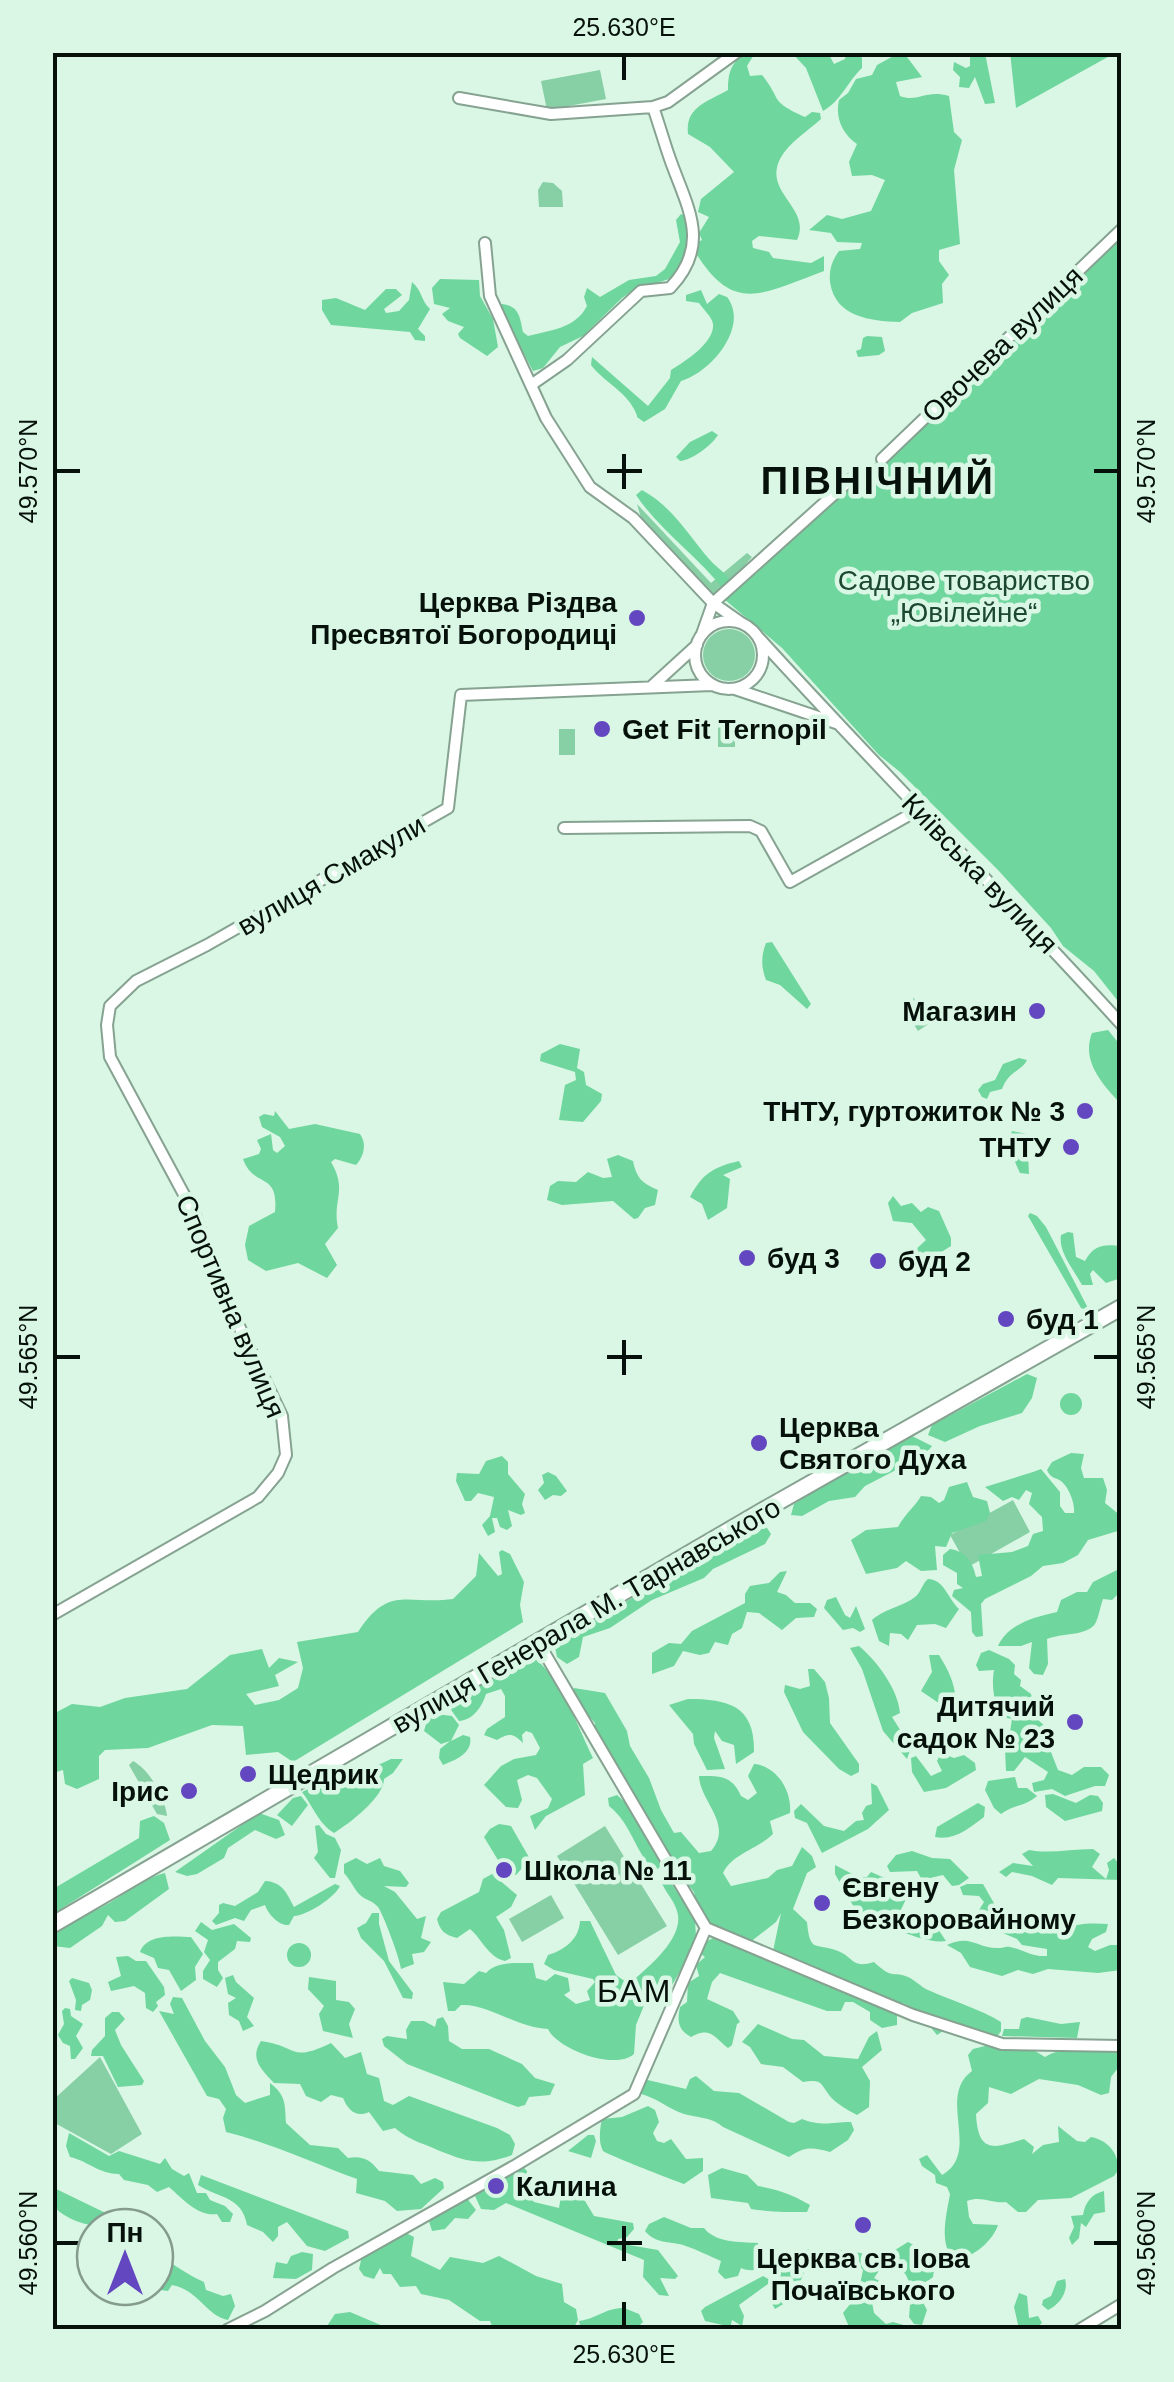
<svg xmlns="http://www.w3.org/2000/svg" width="1174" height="2382" font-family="Arial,sans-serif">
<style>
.green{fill:#87cfa5}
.forest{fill:#6fd69e}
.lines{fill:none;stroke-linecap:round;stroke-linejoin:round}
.street-casing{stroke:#86a291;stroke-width:14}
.secondary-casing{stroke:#86a291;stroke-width:19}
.street{stroke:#fff;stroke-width:10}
.secondary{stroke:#fff;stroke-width:15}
.ticks{fill:none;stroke:#07110b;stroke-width:4}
.poi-dot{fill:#6347c0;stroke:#d9f7e4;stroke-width:4}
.labels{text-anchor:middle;stroke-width:9;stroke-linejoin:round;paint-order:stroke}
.street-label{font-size:28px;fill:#07110b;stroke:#d9f7e4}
.park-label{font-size:28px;fill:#1c4730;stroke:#d9f7e4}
.poi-label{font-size:28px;font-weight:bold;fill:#07110b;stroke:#d9f7e4;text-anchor:start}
.quarter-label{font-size:32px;letter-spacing:2.5px;fill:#07110b;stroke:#d9f7e4}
.district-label{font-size:38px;font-weight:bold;letter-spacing:2.5px;fill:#07110b;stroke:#d9f7e4}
.neatline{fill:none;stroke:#07110b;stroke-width:4}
.ticks-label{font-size:25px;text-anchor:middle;fill:#07110b}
</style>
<rect width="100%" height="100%" fill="#d9f7e4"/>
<path class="green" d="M 600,70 L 606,99 L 547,110 L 541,81 Z
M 543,182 L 553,183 L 562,191 L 563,207 L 539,207 L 538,190 Z
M 637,504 L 711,583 L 747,553 L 752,557 L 719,595 L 710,594 L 642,522 Z
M703 655a26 26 0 1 1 52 0a26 26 0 1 1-52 0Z
M 718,723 L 735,726 L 735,747 L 718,747 Z
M 559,729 L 575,729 L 575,755 L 559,755 Z
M 914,998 L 930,1023 L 918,1031 L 902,1006 Z
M 1013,1500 L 1030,1532 L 968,1567 L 950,1535 Z
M 133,1761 C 150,1770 165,1798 167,1816 L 157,1814 L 129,1765 Z
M 605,1826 L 667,1926 L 618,1955 L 557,1856 Z
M 551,1895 L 564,1918 L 522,1942 L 509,1919 Z
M 100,2057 L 142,2134 L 111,2154 L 53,2122 L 53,2100 Z"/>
<path class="forest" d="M 1010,52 L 1115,52 L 1115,53 L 1016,108 Z
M 747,53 L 755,53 L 747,66 L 750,76 L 762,75 C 783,101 768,100 805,117 L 812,112 L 820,113 L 821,119 C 808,131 788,143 780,159 C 763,193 812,208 797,240 L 759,236 L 752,241 L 753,248 L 769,252 L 773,258 L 811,263 L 824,256 L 824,271 C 759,295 732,316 691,245 L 702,240 L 699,233 L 709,217 L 698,212 L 701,199 L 734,172 L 710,147 L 688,134 C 685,107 707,102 728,90 C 728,73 731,61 747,53 Z
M 792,53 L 828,53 L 834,64 L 845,59 L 846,53 L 858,53 L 862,58 L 862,68 C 848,81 841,101 823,111 L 806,68 Z
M 899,53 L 904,53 L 922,77 L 896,82 L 900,96 C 918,103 925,89 949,96 L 954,132 L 962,140 L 954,170 L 960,244 L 939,250 L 939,261 L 949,275 L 942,284 L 943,303 L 912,313 L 900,322 C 870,321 835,317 830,282 C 829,269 832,261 839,251 L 860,249 L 862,243 L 837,242 L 831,233 L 809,230 L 827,215 L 842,219 L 871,211 L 885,180 L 872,175 L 852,176 L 849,162 L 857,144 C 842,134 835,117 839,100 L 848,93 L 856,79 L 872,75 L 877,65 Z
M 970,53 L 985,53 L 995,103 L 985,104 L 975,77 L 969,88 L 959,87 L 960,77 L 953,70 L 954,62 L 966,68 L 970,66 Z
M 681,214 L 689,218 L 691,223 L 684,260 L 675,273 L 669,279 L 632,291 L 622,298 L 583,336 L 560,347 L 543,368 L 533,371 L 500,309 L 501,304 C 519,305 520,317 523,332 L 528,336 C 550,330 575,329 587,306 L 584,297 L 587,288 L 600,297 L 629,280 L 656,276 L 665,269 L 680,242 L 676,220 Z
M 1121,235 L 1121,1005 L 1094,971 L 1063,946 L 1051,928 L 998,870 L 900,772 L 879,755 L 782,648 L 724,599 L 853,475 L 876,463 Z
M 440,279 L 479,280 L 480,296 L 493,319 L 498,347 L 487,356 L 460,338 L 458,334 L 464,327 L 448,321 L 442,314 L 450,308 L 434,304 L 432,288 Z
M 412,282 C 422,290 421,301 430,309 L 418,329 L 425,336 L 425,341 L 415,340 L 410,332 L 331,325 L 322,310 L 322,300 L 336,298 L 365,310 L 386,289 L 396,289 L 402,295 L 384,309 L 386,313 L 399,311 L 409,300 Z
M 701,290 L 707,304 L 719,294 L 727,297 C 750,327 710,373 681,381 L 665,409 L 644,422 C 632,413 641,422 634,409 C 625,391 603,381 591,365 L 592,357 L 648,406 L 670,378 L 671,370 C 686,361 715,342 713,324 C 712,317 703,309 699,303 L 686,301 L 686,295 Z
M 867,336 L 882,337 L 885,351 L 879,355 L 858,357 L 856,351 L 861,349 L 863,338 Z
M 712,431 L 718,435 C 711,446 692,460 680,461 L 676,457 L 690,442 Z
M 642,490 C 673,507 688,535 710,560 C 718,569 727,573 732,584 L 724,590 C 697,555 661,532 636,495 Z
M 772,942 L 811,1004 L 807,1009 L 780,985 L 766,980 C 761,967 761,956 766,943 Z
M 1108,1030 L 1121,1046 L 1121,1104 C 1102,1084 1081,1061 1092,1033 Z
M 560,1044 L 580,1049 L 577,1068 L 584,1072 L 586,1085 L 602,1094 L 601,1101 L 583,1122 L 559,1120 L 565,1085 L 576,1080 L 575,1072 L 540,1061 L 541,1054 Z
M 1019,1058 L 1027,1060 C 1021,1072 1009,1070 1002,1089 L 990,1092 L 987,1099 L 982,1097 L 978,1090 L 983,1084 L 995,1080 L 1003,1064 Z
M 275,1111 L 289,1129 L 315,1124 L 360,1134 C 367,1144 364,1156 356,1165 L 335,1159 L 331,1162 C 348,1191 332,1199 338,1228 L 325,1244 L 337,1265 L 327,1278 L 298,1263 L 266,1271 L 248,1260 L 245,1245 L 249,1226 L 275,1212 C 279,1171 254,1189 243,1159 L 259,1154 L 261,1149 L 257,1140 L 271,1134 L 273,1150 L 277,1153 L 285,1146 L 280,1137 L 262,1127 L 259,1117 L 264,1114 L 274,1116 Z
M 1012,1131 L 1027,1134 L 1029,1174 L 1020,1173 C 1014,1161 1008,1143 1012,1131 Z
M 618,1155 L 633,1161 C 637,1179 642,1183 658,1190 L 655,1205 L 645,1208 L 638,1218 L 634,1219 L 613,1201 L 562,1205 L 547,1200 L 550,1186 L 558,1181 L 576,1182 L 588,1172 L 603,1178 L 612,1177 L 607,1159 Z
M 739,1161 L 742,1167 L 723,1175 L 730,1179 L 727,1208 L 708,1220 L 702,1204 L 690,1197 C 702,1174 713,1167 739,1161 Z
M 893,1196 L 901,1206 L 912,1203 L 921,1212 L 928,1207 L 939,1211 L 951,1238 L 951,1246 L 924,1263 L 910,1260 L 912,1253 L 926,1240 L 912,1223 L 893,1221 L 888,1203 Z
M 1030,1213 L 1037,1216 L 1046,1227 L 1090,1312 L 1081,1308 L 1028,1216 Z
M 1068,1232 L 1073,1233 L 1076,1257 L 1085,1261 C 1094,1245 1103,1244 1121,1246 L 1121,1278 L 1106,1283 L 1093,1270 L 1090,1274 L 1093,1285 L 1082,1285 C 1074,1270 1058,1252 1061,1235 Z
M 1027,1374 L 1037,1378 L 1032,1398 L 1022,1413 L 980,1426 L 945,1442 L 928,1435 L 932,1425 Z
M1060 1404a11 11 0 1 1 22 0a11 11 0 1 1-22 0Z
M 912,1436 L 932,1446 L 925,1455 L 865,1486 L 855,1497 L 829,1501 L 802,1516 L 791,1515 L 794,1504 L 837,1477 L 871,1462 L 883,1450 Z
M 1071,1453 L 1084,1454 L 1081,1468 L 1084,1478 L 1103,1478 L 1107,1490 L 1105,1503 L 1121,1516 L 1121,1530 L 1088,1540 L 1078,1555 L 1063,1563 L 1043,1566 L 1031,1576 L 985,1599 L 981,1604 L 983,1636 L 976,1637 L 972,1632 L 971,1612 L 952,1596 L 954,1590 L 963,1588 L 957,1584 L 957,1573 L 943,1565 L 943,1555 L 950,1549 C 966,1551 973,1563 976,1577 L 982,1576 L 978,1555 L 1012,1552 L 1028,1546 L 1033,1534 L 1043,1531 L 1042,1517 L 1029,1504 L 1032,1493 L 1026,1490 L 1019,1500 L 1012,1497 L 1003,1501 L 985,1487 L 1033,1472 L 1041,1469 L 1060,1492 L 1060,1506 L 1065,1513 L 1074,1513 C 1075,1504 1070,1491 1064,1484 C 1058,1476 1052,1481 1047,1470 L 1052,1462 Z
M 502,1456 L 508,1462 L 508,1474 L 525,1494 L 522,1504 L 525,1513 L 521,1515 L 508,1510 L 512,1526 L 507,1530 L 500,1527 L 497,1518 L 492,1518 L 495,1532 L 488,1536 L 482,1525 L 490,1516 L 494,1497 L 478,1493 L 471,1501 L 465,1501 L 456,1481 L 457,1473 L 479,1474 L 486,1461 Z
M 548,1472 L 556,1476 L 567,1491 L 561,1496 L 553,1495 L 545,1500 L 538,1490 L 544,1483 L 542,1475 Z
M 967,1482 L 973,1497 L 987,1501 L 990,1513 L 986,1521 L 952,1533 L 946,1547 L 935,1546 L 937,1570 L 921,1571 L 906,1561 L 897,1568 L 866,1574 L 851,1540 L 866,1530 L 898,1527 C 904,1515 914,1508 921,1496 L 931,1497 L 939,1503 L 944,1500 L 949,1487 Z
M 765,1525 L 771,1534 L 765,1544 L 713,1569 L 704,1578 L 652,1600 L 610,1628 L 583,1637 L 579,1657 L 567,1664 L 557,1657 L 554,1642 L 570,1634 L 580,1622 L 604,1615 L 670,1575 L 683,1562 C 712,1564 734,1527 765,1525 Z
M 502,1550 L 510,1554 L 524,1582 L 520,1605 L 523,1622 L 293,1762 L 278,1752 L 246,1755 L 243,1726 L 212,1725 L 148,1748 L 105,1750 L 99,1756 L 99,1779 L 77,1789 L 65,1784 L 63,1770 L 53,1773 L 53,1714 L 72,1704 L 100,1707 L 125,1698 L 187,1689 L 230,1655 L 262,1649 L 269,1668 L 279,1658 L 298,1662 L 275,1675 L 279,1686 L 246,1694 L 255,1705 L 279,1700 L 298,1688 L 303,1668 L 297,1642 L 358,1632 C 389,1584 407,1605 453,1599 L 476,1576 L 479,1553 L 498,1576 L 502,1574 L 499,1552 Z
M 1121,1568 L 1121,1591 L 1112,1600 L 1103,1599 C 1100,1607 1099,1617 1095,1624 C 1087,1636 1061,1633 1047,1639 L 1048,1664 L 1043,1675 L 1034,1674 L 1029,1668 L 1032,1642 L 1021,1646 L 998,1646 C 1008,1624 1034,1617 1057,1612 L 1061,1600 L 1077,1592 L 1087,1592 L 1093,1582 Z
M 787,1571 L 777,1592 L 786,1595 L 795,1603 L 810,1603 L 817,1609 L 814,1617 L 796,1618 L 782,1630 L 759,1613 L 747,1612 L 742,1628 L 732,1634 L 728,1645 L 715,1642 L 709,1653 L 700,1655 L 683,1651 L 674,1666 L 652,1674 L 652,1653 L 669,1643 L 681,1644 L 692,1631 L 745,1603 L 745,1594 L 750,1586 L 769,1583 L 780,1572 Z
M 928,1579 C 944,1579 948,1599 959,1609 L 946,1628 L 935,1624 L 917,1625 L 908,1640 L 901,1634 L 890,1633 L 889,1646 L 879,1641 L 872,1620 C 885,1608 909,1605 918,1594 C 922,1589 923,1583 928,1579 Z
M 836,1597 L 845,1615 L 850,1618 L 856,1606 L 865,1629 L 860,1632 L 853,1628 L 843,1630 L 824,1608 L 827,1600 Z
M 859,1646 C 877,1661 898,1689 900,1713 L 892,1717 L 911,1747 L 907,1759 L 883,1731 L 862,1669 L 850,1648 Z
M 989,1650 L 1009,1659 L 1015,1665 L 1014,1674 L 1021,1680 L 1020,1686 L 1031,1694 L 1037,1719 L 1046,1727 L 1047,1742 L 1058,1770 L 1072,1775 L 1084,1767 L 1101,1767 L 1109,1775 L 1105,1786 L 1095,1786 L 1065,1796 L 1052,1789 L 1034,1792 L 1032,1783 L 1044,1780 L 1048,1772 L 1025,1757 L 1014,1771 L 1006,1771 L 1005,1749 L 1016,1745 L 1017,1740 L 1010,1732 L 1012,1719 L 998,1716 C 995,1699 991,1688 994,1670 L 979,1671 L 976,1665 L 981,1653 Z
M 929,1655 L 939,1655 C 949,1671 957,1687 955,1705 L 946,1708 L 921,1691 L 932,1672 Z
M 535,1658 C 563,1683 577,1725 593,1758 L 583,1764 L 585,1795 L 546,1816 L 535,1830 L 530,1816 L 548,1808 L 552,1799 L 537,1778 L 528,1775 L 517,1780 L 522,1800 L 518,1808 L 506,1807 L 484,1785 L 501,1766 L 514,1759 L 536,1755 L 540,1748 L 532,1733 L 526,1731 L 522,1735 L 523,1743 C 513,1733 509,1733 497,1740 L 484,1735 L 487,1729 L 505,1717 L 505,1696 L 501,1689 L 486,1694 C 482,1707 473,1720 459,1721 L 449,1707 C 461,1691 515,1663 535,1658 Z
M 808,1669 L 814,1669 L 825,1682 L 829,1698 L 830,1723 L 859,1764 L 859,1772 L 851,1776 L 839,1769 L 803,1732 L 784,1692 L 785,1685 L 800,1689 L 810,1686 Z
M 574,1688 L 605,1693 L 627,1731 L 630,1746 L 649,1778 L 661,1810 L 674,1833 L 681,1832 L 699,1853 L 711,1851 C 734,1824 700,1802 699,1776 C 719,1776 732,1775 741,1796 L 748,1800 L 757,1793 L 748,1776 L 754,1764 C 777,1766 792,1791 790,1813 L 770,1821 L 773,1834 C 758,1849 733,1853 723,1873 L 731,1886 L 768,1878 L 777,1870 L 792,1866 L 802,1847 L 812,1856 L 816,1867 L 807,1873 L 793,1909 L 807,1922 C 810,1954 815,1942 838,1951 C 854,1957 851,1969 874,1962 C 894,1981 893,1970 908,1977 C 915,1980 921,1987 928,1990 C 950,2000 982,2010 1001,2022 L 1001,2031 L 997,2037 C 978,2035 961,2031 945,2020 L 943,2031 L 937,2035 L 932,2029 L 933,2018 L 903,2003 L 897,2007 L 897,2025 L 882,2028 L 870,2020 L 870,2012 L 853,2002 L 845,2002 L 841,2011 L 827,2011 L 720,1973 L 712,1982 L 707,1999 L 733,2011 L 740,2022 L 737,2024 L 732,2045 L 728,2048 C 714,2037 710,2026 691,2037 C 678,2030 677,2021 680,2007 L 687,2002 L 688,1983 L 699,1976 L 696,1965 L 705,1957 L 701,1954 L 705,1942 L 717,1936 L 877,1994 L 773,1951 L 781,1913 L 776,1922 L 749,1943 L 721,1930 L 698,1914 L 694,1892 L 669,1860 L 655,1871 C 634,1851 632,1824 609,1806 L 608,1798 L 617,1795 L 627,1804 L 594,1731 L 595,1723 L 570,1696 Z
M 688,1699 C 729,1699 755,1706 754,1752 L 736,1764 L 734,1745 L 722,1741 L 715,1731 L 714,1738 L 725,1769 L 707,1770 L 694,1744 L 693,1734 L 669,1705 Z
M 435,1714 L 452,1716 L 459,1725 L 451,1741 L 463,1735 L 470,1737 C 473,1753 456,1760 443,1765 L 439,1758 L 440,1749 L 450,1741 L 441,1744 L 424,1731 L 428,1717 Z
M 941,1753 L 954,1758 L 964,1755 L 975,1763 L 976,1770 L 946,1788 L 924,1792 L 912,1772 L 911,1758 L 916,1756 L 931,1776 L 942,1771 L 937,1761 Z
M 391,1759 L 403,1759 L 393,1773 L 384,1779 C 384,1797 350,1823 334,1833 C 318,1823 313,1806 302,1792 L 335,1776 L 359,1774 Z
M 1015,1777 L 1018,1788 L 1027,1788 L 1037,1796 C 1026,1806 1013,1805 1001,1814 L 994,1808 L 985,1790 L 988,1781 Z
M 871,1783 L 877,1786 L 889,1810 L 868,1829 L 822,1853 L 807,1823 L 795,1818 L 794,1811 L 801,1804 L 824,1826 L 844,1831 L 856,1821 L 864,1820 L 862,1813 L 866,1806 L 872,1804 Z
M 1053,1794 L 1076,1803 L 1090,1795 L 1098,1796 L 1103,1803 L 1102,1811 L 1065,1821 L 1046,1807 L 1045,1795 Z
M 301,1796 L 308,1805 L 292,1826 L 277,1815 L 293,1798 Z
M 978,1803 L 985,1807 L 984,1817 C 969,1828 955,1841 935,1837 L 937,1827 Z
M 259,1813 L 279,1820 L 285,1835 L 276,1839 L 255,1830 L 228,1848 L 224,1858 L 197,1874 L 187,1876 L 175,1872 Z
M 154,1816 L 164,1823 L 170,1840 L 53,1914 L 53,1889 L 139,1838 L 140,1821 Z
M 499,1824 L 511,1826 L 530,1859 L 516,1875 L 507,1875 L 484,1837 L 490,1829 Z
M 319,1825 L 326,1834 L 335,1838 L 341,1850 L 335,1878 L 330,1878 L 314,1858 L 318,1852 L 315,1826 Z
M 1093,1849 L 1100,1854 L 1092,1867 L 1106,1879 L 1109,1870 L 1107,1863 L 1114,1858 L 1121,1866 L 1121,1880 L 1058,1878 L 1052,1885 L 1032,1876 L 1012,1872 L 1006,1877 L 999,1872 L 1013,1863 L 1033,1866 L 1022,1854 L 1029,1850 C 1050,1854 1070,1849 1093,1849 Z
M 912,1851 L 932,1858 L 950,1859 L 969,1878 L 959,1885 L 952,1886 L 943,1875 L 922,1880 L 917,1871 L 890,1872 L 887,1866 L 896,1855 Z
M 356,1858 L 367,1864 L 380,1858 L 384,1866 L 400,1871 L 409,1883 L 406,1887 L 384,1886 L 395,1892 L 417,1919 L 426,1916 L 421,1938 L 431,1942 L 424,1952 L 412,1954 L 414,1964 L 401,1969 C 400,1959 384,1916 378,1907 C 372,1900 364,1900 358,1893 C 353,1886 350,1880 344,1873 L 344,1864 Z
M 835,1865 L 858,1877 L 867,1877 L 871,1872 L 896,1883 L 906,1899 L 899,1914 L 936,1926 L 946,1941 C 923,1945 884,1922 859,1916 L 835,1874 Z
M 165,1873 L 169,1889 L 125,1921 L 115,1922 L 108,1915 L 102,1926 L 70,1948 L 53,1946 L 53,1933 C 69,1922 85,1916 102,1907 C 124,1896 140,1879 165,1873 Z
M 492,1874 L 517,1895 L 511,1907 L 496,1917 L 504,1930 L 511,1958 L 505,1961 C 488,1957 482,1939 470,1929 L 457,1938 C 445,1935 440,1931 437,1919 L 441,1912 L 479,1892 L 483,1879 Z
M 668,1878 L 695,1920 L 696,1937 L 694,1947 L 664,1999 L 645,2003 L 636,2025 L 634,2054 C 615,2071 557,2049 548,2029 C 517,2028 487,2003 461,2005 L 455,2011 L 448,2011 L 443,1982 L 464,1984 L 479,1971 L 486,1973 C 497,1961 517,1963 533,1963 L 536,1978 L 546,1981 L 555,1974 L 568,1978 L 570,1991 L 564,1995 L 576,2004 L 590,2000 L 587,1991 L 595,1982 L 593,1979 L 554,1970 L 544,1964 L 548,1955 C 564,1950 579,1940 580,1921 L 590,1921 L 616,1975 L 629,1984 C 646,1969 686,1938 677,1911 C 674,1900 665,1892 661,1881 Z
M 265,1881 C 283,1882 287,1894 294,1907 L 335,1884 L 340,1886 C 334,1898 308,1915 294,1916 L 289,1925 C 279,1926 268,1914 265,1905 L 251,1910 L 244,1921 L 235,1918 L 216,1925 L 212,1921 L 219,1913 L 219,1905 L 223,1903 L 235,1906 L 258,1892 Z
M 967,1884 L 983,1884 L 1003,1919 C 1022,1926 1040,1924 1058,1932 C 1071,1923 1092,1923 1108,1924 L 1106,1932 L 1092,1939 L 1088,1947 L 1095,1951 L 1110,1945 L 1121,1945 L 1121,1970 L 1098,1973 L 1048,1969 L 1033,1974 L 1018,1970 L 1002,1976 L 970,1967 L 961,1953 L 947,1945 C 971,1934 976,1948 997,1948 C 1006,1948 1005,1945 1014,1948 C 1027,1951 1032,1957 1047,1956 L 1047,1949 L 1022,1945 L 1017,1939 L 979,1923 L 976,1915 L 984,1902 L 979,1896 L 963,1895 L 960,1887 Z
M 372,1913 L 379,1913 L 379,1924 L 389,1961 L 413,1993 L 412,1999 L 403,1998 L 384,1961 L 361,1938 L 357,1928 L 366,1923 Z
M 201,1922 L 212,1930 L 234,1924 L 251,1938 L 250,1942 L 237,1941 L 235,1949 L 218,1962 L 218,1970 L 223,1978 L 217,1987 L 203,1979 L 203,1971 L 210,1960 L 204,1952 L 208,1940 L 195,1931 Z
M 191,1937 L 203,1954 L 195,1967 L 196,1980 L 181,1991 L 169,1970 L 158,1968 L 154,1958 L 140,1952 C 146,1934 173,1936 191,1937 Z
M287 1955a12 12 0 1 1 24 0a12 12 0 1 1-24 0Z
M 128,1956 L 136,1961 L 146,1961 L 164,1987 L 165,1995 L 156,2002 L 158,2006 L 153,2012 L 146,2008 L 145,1993 L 134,1986 L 111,1991 L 108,1982 L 121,1976 L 116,1957 Z
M 233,1975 L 236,1982 L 254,1998 L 247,2017 L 254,2026 L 243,2031 L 239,2021 L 229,2015 L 228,2003 L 236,1998 L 228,1994 L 225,1978 Z
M 309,1977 L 336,1981 L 336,2000 L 349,2002 L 355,2009 L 349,2024 L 353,2038 L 323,2031 L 319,2014 L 324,2006 L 308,1989 Z
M 72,1978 L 89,1983 L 92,1990 L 90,2000 L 82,2005 L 81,2011 L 75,2010 L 76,2000 L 69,1981 Z
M 173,1997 L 182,1998 L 205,2041 L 225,2067 L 236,2095 L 245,2103 L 270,2095 L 270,2083 C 286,2095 285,2104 286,2123 L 310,2145 L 338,2148 L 348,2158 C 362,2155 371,2160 379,2171 L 413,2175 L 421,2184 L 435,2178 L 443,2182 L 444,2188 L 421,2209 L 397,2211 L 385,2201 L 356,2193 L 357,2179 C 313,2163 271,2143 226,2132 L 223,2118 L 226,2109 L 219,2099 L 207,2096 L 159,2011 L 174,2014 L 170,2004 Z
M 65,2008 L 70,2009 L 71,2016 L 83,2024 L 76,2036 L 83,2048 L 75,2059 L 71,2059 L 70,2046 L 63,2043 L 58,2035 L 64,2024 L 62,2011 Z
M 112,2012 L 119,2012 L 125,2019 L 115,2030 L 121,2045 L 144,2081 L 142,2085 L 118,2087 L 103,2056 L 91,2056 L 92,2050 L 105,2036 L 105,2018 Z
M 443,2017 L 448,2026 L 449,2041 L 462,2049 L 489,2049 L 522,2064 L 535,2078 L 555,2084 L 550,2095 L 529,2097 L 525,2105 L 518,2107 L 407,2064 L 384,2046 L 382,2039 L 387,2036 L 407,2039 L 406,2030 L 411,2021 L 424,2021 L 435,2027 L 437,2019 Z
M 1027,2017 L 1061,2024 L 1080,2022 L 1077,2038 L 1002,2036 L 1004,2029 L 1019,2029 L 1021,2019 Z
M 758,2024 L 792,2039 L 804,2040 L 824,2056 L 858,2059 L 869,2037 L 877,2031 L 882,2050 L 862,2067 L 870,2081 L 869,2107 L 857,2115 C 849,2111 835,2103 829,2095 C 820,2082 821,2079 803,2082 L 783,2067 L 761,2064 L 750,2047 L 742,2042 Z
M 261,2041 C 298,2046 290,2063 331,2043 L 345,2058 L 361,2052 L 367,2074 L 379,2078 L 384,2101 L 393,2105 L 409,2096 L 497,2128 L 510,2135 L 515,2144 L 512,2155 C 483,2166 467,2162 440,2151 C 421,2142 412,2142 395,2128 L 383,2131 L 369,2112 C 356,2118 348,2110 343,2098 L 331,2095 L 321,2102 L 306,2096 L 300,2084 L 274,2083 C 262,2070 249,2059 261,2041 Z
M 989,2045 L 1030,2048 L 1045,2057 C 1069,2042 1094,2055 1121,2049 L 1121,2064 L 1111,2077 L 1109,2093 L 1101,2095 L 1078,2085 L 1039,2079 L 1011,2094 L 989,2087 L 988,2103 L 976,2114 C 978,2155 995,2148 1024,2139 L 1034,2147 L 1032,2154 L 1043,2145 L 1059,2142 L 1058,2126 L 1077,2141 L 1085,2142 L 1091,2137 C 1109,2141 1117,2152 1119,2169 L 1114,2176 L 1071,2198 L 1038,2200 L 1026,2212 L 1018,2212 L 1006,2202 C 992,2204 982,2195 967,2201 L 969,2217 L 973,2224 L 998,2225 C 994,2238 977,2255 963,2257 L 948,2251 C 941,2234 947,2212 950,2194 L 947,2187 L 936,2183 L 935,2175 L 922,2166 L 919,2159 L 927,2155 L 942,2175 C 982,2152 936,2097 972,2071 L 968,2055 L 973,2049 Z
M 696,2076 L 714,2091 L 739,2093 L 789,2122 L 794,2123 L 802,2119 C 822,2127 832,2122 851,2122 L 854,2130 L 848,2140 L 830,2152 C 813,2147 804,2146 789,2157 L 723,2127 C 712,2117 698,2118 684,2114 C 670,2110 656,2097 638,2093 L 639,2078 L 686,2089 L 690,2079 Z
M 648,2106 L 655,2110 L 659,2122 L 653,2133 L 657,2141 L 664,2143 L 671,2139 L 686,2159 L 703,2158 L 703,2171 L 684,2184 C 673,2180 606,2154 603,2151 C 598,2142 600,2128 602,2119 L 622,2117 Z
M 69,2133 L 109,2156 L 119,2151 L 160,2164 L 165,2158 L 172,2169 L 184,2176 L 189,2173 L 197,2193 L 206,2193 L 210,2200 L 225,2206 L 233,2214 L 230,2222 L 222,2222 L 217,2214 C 198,2217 183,2199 169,2187 L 157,2192 L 148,2185 L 124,2180 L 119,2174 C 99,2174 88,2161 70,2157 L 66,2146 Z
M 588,2135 L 594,2135 L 596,2141 L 591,2158 L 568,2151 Z
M 519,2163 L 527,2171 L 526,2192 L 534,2202 L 559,2208 L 561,2196 L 571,2194 L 585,2201 L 594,2216 L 633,2223 L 634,2229 L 627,2237 L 618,2239 L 617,2243 L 658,2250 L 678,2276 L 675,2279 L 660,2278 L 669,2296 L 659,2295 L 643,2277 L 644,2260 L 506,2203 L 494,2210 L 481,2209 L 475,2196 L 491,2186 L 499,2188 L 507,2171 Z
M 722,2168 L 747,2175 L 758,2186 C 779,2190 791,2194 810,2205 L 807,2212 C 789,2212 770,2212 751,2209 L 748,2203 L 711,2198 L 708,2175 Z
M 201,2175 L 348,2231 L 349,2238 L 325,2251 L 307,2246 L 287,2222 L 278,2227 L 278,2236 L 273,2242 L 263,2232 L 247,2225 C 242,2196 218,2198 198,2185 Z
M 52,2187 L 116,2218 L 112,2227 C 91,2227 69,2222 53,2206 Z
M 1104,2191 L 1105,2212 L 1094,2214 L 1086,2227 L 1081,2223 L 1079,2238 L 1072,2245 L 1069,2238 L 1074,2227 L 1071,2216 L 1083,2215 C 1085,2203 1091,2194 1104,2191 Z
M 466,2197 L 476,2210 L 468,2219 L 455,2218 L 445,2229 L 432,2231 L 428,2218 C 438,2200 445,2198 466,2197 Z
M 664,2217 L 691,2228 L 704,2228 C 716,2243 739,2242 758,2243 L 760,2256 L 768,2262 C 761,2271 750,2272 741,2268 L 738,2276 L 725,2279 L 718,2272 L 721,2261 C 709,2256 696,2249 683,2245 C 668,2241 656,2244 645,2231 L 649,2224 Z
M 402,2231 L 414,2237 L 411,2256 L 440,2270 L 450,2257 L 483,2263 L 499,2256 L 536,2276 L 562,2284 L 564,2302 L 576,2309 L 578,2320 L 573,2329 L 520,2326 L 517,2329 L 493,2329 L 490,2321 L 480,2321 L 449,2300 L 421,2294 L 416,2286 L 400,2287 L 391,2274 L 383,2274 L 380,2268 L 374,2279 L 364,2276 L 359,2269 L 362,2256 L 372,2246 L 380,2248 L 383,2243 Z
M 908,2242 L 936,2257 L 933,2277 L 920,2287 L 919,2295 L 927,2310 L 922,2325 L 914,2324 L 909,2317 C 911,2293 915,2270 887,2262 L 887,2255 Z
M 793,2250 C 818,2249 866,2246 883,2265 L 874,2278 L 890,2287 L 886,2293 L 878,2292 L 871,2297 L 874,2313 L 886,2324 L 893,2322 L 918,2329 L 850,2329 L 843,2313 L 858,2294 L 863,2270 L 858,2264 L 843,2271 L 827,2269 C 821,2261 816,2259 807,2264 L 801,2280 L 789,2292 L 790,2300 L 775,2309 L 771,2302 L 778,2287 L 774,2265 L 778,2259 Z
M 302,2252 L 313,2254 L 312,2270 L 296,2279 L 273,2278 L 276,2262 L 287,2264 L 291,2256 Z
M 155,2256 C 174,2262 186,2275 204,2282 L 206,2290 L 223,2296 L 231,2294 L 235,2306 L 228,2320 C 205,2315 199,2290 172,2285 L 168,2291 L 139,2287 L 155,2287 Z
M 763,2276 L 772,2281 L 739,2305 L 744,2316 L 742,2326 L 732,2320 L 730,2329 L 725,2329 L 723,2325 L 705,2321 L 701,2311 L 705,2307 Z
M 1065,2279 C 1069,2292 1059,2305 1048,2310 L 1042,2305 L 1043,2300 L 1051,2296 L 1057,2281 Z
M 1019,2293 L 1027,2296 L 1029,2318 L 1038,2316 L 1042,2323 L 1035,2329 L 1019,2329 L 1014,2307 Z
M 624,2308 L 639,2314 L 643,2322 L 637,2328 L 581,2329 L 579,2321 C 596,2319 605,2308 624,2308 Z
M 350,2312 L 390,2329 L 325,2329 L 335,2314 Z"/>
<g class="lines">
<defs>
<path id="street" d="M 459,98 L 551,114 L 653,107
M 485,243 L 490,296 L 546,418 L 590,487 L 633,518 L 713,603 L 743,624
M 531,385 L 567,360 L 641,291 L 670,288 C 712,244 687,207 670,159 C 664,142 659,124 653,107 L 668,102 L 737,52
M 882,459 L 1122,229
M695 655a34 34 0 1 1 68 0a34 34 0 1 1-68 0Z
M 702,634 L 713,603 L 851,479
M 759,638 C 878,769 1003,894 1122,1025
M 651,687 L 697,645
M 735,689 L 836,723
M 564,828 L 750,826 L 761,831 L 790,882 L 920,809
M 52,1615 L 258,1497 L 278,1473 L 286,1455 L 282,1416 L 215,1276 L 195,1215 L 110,1057 L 107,1025 L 110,1006 L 136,981 L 207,945 L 448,808 L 461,695 L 712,685
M 538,1642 L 706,1928 L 913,2015 L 1002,2044 L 1122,2046
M 227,2330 L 265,2311 L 333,2268 L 516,2165 L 634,2094 L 706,1928
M 1079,2330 L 1122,2304"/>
<path id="secondary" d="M 52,1925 L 764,1510 L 1122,1307"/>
</defs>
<use href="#street" class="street-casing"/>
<use href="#secondary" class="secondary-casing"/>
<use href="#street" class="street"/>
<use href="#secondary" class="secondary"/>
</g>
<path class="ticks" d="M 624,55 L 624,80M 624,454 L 624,489M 55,471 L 80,471M 607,471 L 642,471M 1094,471 L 1119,471M 624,1340 L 624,1375M 55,1357 L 80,1357M 607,1357 L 642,1357M 1094,1357 L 1119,1357M 624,2226 L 624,2261M 55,2243 L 80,2243M 607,2243 L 642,2243M 1094,2243 L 1119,2243M 624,2302 L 624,2327"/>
<g class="poi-dot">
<circle cx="637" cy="618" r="10"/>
<circle cx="602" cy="729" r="10"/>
<circle cx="1037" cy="1011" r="10"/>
<circle cx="1085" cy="1111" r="10"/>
<circle cx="1071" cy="1147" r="10"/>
<circle cx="747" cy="1258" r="10"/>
<circle cx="878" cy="1261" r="10"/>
<circle cx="1006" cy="1319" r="10"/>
<circle cx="759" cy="1443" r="10"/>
<circle cx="1075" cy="1722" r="10"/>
<circle cx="248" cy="1774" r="10"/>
<circle cx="189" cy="1791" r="10"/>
<circle cx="504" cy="1870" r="10"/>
<circle cx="822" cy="1903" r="10"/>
<circle cx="496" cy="2186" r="10"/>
<circle cx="863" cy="2225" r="10"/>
</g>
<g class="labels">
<g class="street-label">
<text transform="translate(1002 344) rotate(-44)" y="10">Овочева вулиця</text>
<text transform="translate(980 873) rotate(46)" y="10">Київська вулиця</text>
<text transform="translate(331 875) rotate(-30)" y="10">вулиця Смакули</text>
<text transform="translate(231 1306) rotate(67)" y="10">Спортивна вулиця</text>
<text transform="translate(586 1615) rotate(-30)" y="10">вулиця Генерала М. Тарнавського</text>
</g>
<g class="park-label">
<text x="964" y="590">Садове товариство<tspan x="964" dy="32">„Ювілейне“</tspan></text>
</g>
<g class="poi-label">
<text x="617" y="612" text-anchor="end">Церква Різдва<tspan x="617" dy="32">Пресвятої Богородиці</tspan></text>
<text x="622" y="739">Get Fit Ternopil</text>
<text x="1017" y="1021" text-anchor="end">Магазин</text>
<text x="1065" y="1121" text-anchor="end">ТНТУ, гуртожиток № 3</text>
<text x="1051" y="1157" text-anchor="end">ТНТУ</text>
<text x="767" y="1268">буд 3</text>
<text x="898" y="1271">буд 2</text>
<text x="1026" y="1329">буд 1</text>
<text x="779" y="1437">Церква<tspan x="779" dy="32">Святого Духа</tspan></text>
<text x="1055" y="1716" text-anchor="end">Дитячий<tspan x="1055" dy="32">садок № 23</tspan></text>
<text x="268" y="1784">Щедрик</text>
<text x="169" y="1801" text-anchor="end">Ірис</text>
<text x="524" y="1880">Школа № 11</text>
<text x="842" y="1897">Євгену<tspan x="842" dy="32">Безкоровайному</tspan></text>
<text x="516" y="2196">Калина</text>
<text x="863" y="2268" text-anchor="middle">Церква св. Іова<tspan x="863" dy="32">Почаївського</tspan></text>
</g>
<g class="quarter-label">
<text x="635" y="2002">БАМ</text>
</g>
<g class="district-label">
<text x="878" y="494">ПІВНІЧНИЙ</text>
</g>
</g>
<rect width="1174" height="2382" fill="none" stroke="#d9f7e4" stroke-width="110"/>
<g transform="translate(125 2257)"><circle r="48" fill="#d9f7e4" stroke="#859b8d" stroke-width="2.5"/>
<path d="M0-8L18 38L0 25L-18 38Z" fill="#6347c0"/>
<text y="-15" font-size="28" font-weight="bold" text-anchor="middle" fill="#07110b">Пн</text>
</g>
<rect x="55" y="55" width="1064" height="2272" class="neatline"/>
<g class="ticks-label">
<text x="624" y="36">25.630°E</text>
<text transform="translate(28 471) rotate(-90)" y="9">49.570°N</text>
<text transform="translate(1146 471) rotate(-90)" y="9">49.570°N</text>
<text transform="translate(28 1357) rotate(-90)" y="9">49.565°N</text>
<text transform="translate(1146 1357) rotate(-90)" y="9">49.565°N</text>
<text transform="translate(28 2243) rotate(-90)" y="9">49.560°N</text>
<text transform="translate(1146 2243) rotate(-90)" y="9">49.560°N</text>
<text x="624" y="2363">25.630°E</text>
</g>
</svg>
